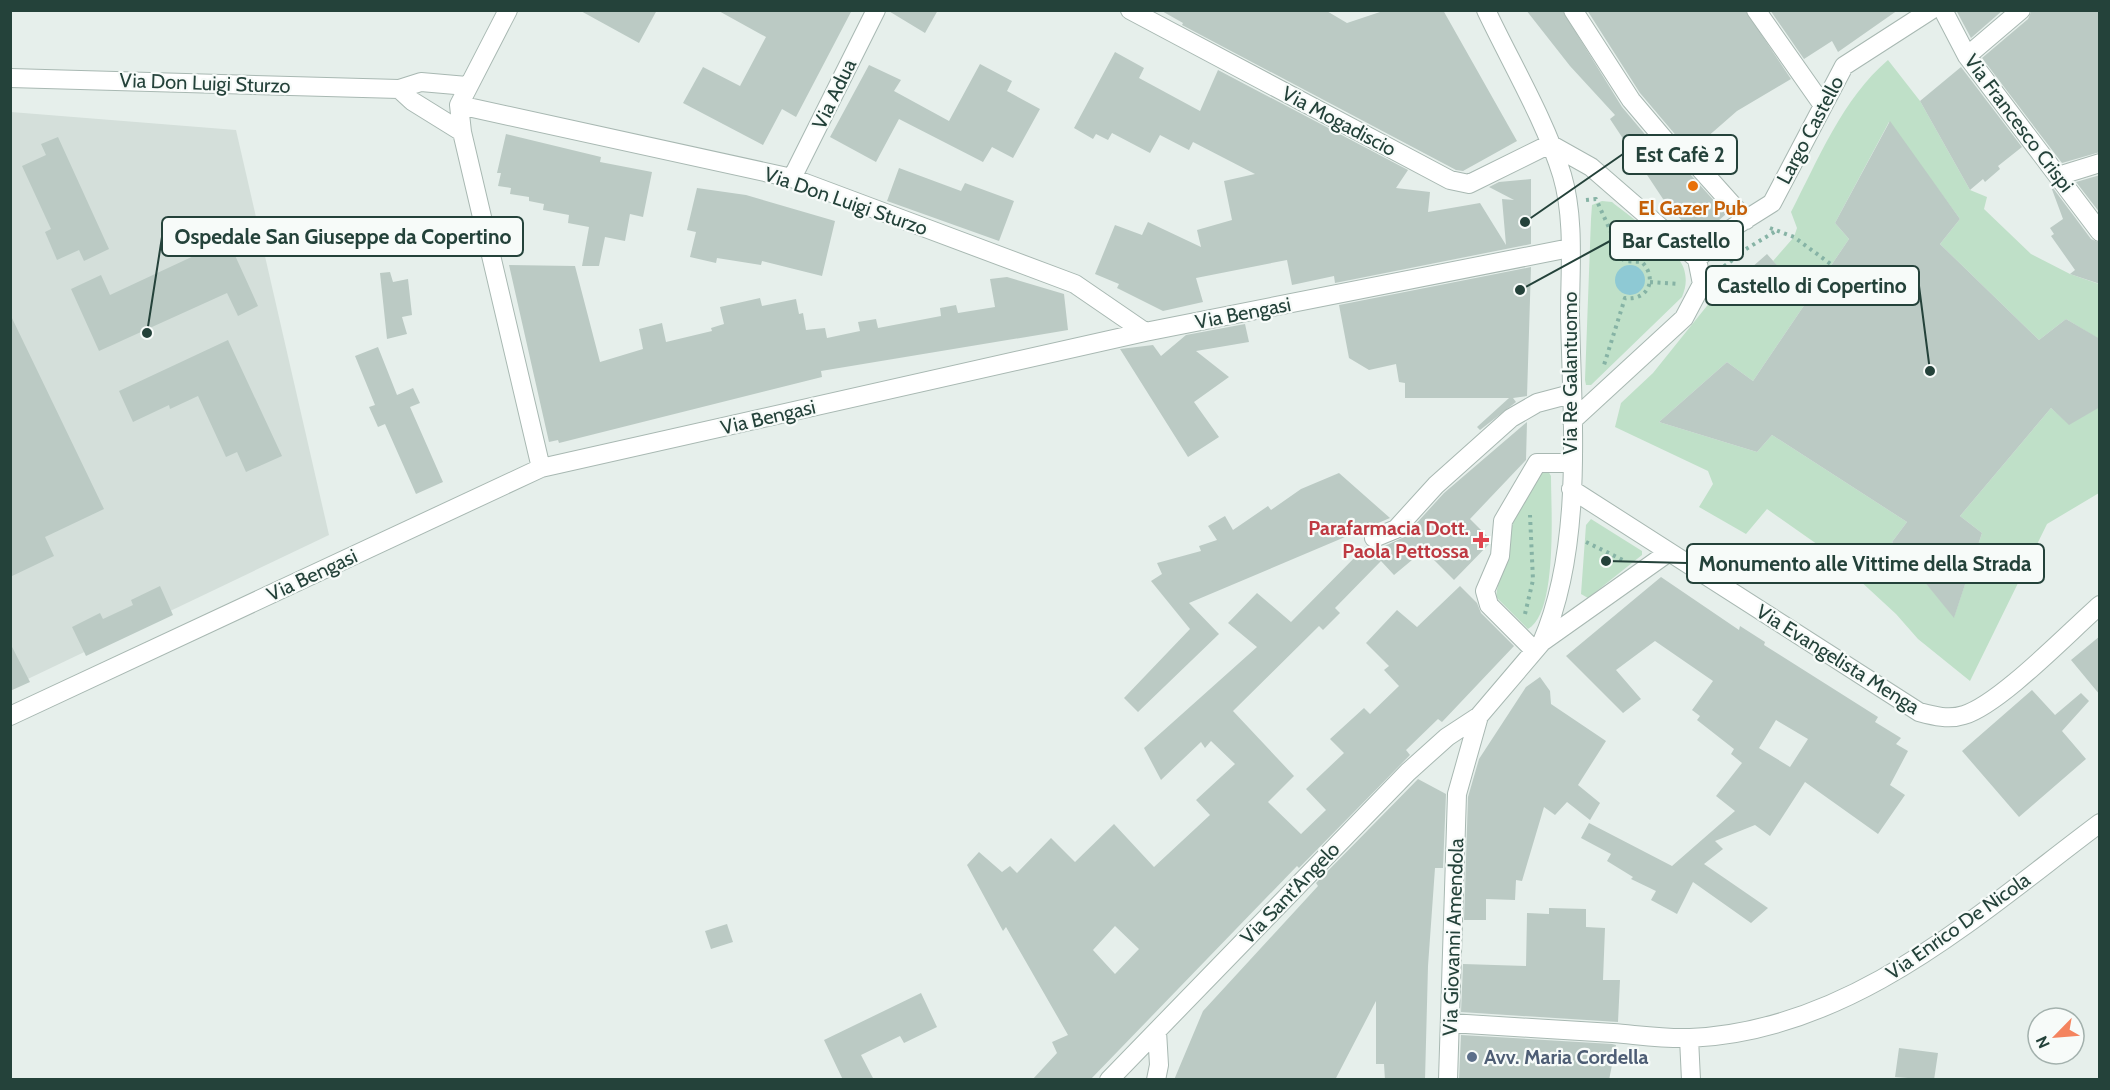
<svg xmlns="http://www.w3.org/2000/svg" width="2110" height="1090" font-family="Cabin,sans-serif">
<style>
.built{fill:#d4dfda}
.green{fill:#bfe0c8}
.water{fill:#8ec9d4}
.building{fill:#bbcac4;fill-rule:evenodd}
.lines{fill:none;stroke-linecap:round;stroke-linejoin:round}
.minor-casing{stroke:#a8b8b2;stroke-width:20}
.path{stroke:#86b3a5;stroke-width:4;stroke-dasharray:3 4.5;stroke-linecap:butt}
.minor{stroke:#fff;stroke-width:18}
.food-dot{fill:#e8710a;stroke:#f7fbf9;stroke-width:2}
.health-dot{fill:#e0444e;stroke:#f7fbf9;stroke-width:2}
.service-dot{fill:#5c6f8a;stroke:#f7fbf9;stroke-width:2}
.labels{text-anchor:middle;stroke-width:4.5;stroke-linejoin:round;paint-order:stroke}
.street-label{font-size:20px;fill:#24423a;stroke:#f7fbf9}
.food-label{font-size:20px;font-weight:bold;fill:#c56008;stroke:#f7fbf9}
.health-label{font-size:20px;font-weight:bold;fill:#be3a42;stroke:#f7fbf9;text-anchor:end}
.service-label{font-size:20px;font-weight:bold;fill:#4e5e75;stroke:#f7fbf9;text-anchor:start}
.leader{fill:none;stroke:#24423a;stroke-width:2}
.callout-dot{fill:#24423a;stroke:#f7fbf9;stroke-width:2}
.callout{fill:#f7fbf9;stroke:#24423a;stroke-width:2}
.callout-label{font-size:21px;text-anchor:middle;font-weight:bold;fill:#24423a}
</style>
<rect width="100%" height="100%" fill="#e6efeb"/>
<path class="built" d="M 11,112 L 236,130 L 329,535 L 11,687 Z"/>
<path class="green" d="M 1888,60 L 1920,101 L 1970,190 L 1987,197 L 1984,209 L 2031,254 L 2070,274 L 2099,284 L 2099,339 L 2066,319 L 2039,340 L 1940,244 L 1960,219 L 1889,122 L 1835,223 L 1849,239 L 1753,381 L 1727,362 L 1659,422 L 1757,452 L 1772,435 L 1907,522 L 1892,542 L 1954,617 L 1982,533 L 1960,516 L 2051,408 L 2069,424 L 2099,407 L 2099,493 L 2047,524 L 1970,681 L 1918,639 L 1896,614 L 1831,554 L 1767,509 L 1746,534 L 1699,507 L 1713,484 L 1708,471 L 1615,427 L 1621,403 L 1653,373 L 1731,276 L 1751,268 L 1766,285 L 1780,270 L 1773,261 L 1794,237 L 1797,228 L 1791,212 C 1818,160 1843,98 1888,60 Z
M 1602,201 L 1612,202 C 1630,217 1678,249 1684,269 C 1687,280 1686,287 1682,297 L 1591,385 L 1586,385 L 1585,380 L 1591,219 L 1592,205 Z
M 1538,471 L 1548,471 L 1551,476 C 1551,508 1558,613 1528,629 L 1496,597 L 1497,590 L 1514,518 Z
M 1591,519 L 1642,551 L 1642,555 L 1588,598 L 1581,594 L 1586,525 Z"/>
<path class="water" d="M1615 280a15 15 0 1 1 30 0a15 15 0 1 1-30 0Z"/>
<path class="building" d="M 579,10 L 657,10 L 639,43 Z
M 717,10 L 852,10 L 796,117 L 782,109 L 763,145 L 683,103 L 703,67 L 740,86 L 766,37 Z
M 887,10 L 938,10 L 925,33 Z
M 1160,10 L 1325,10 L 1347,23 L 1386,10 L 1443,10 L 1517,141 L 1463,171 L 1456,170 L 1182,25 L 1183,23 Z
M 1526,10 L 1562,10 L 1622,107 L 1675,170 L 1690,174 L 1726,214 L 1698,239 L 1663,199 L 1610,119 L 1615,115 L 1570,66 Z
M 1587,10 L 1745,10 L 1791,79 L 1737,111 L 1690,152 L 1640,93 Z
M 1770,10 L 1898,10 L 1838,52 L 1832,41 L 1804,59 Z
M 1956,10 L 2003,10 L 1971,38 Z
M 2032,10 L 2100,10 L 2100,152 L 2062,163 L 1982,58 L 2028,19 Z
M 1115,52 L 1144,68 L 1139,78 L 1200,111 L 1218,70 L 1408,170 L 1396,188 L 1430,192 L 1428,212 L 1480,203 L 1506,245 L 1502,199 L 1514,200 L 1489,187 L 1499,182 L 1531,179 L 1531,244 L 1335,283 L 1334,276 L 1292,285 L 1287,260 L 1196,278 L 1203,302 L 1163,311 L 1117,288 L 1119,284 L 1095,274 L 1115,225 L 1142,235 L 1148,222 L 1201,247 L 1197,230 L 1232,220 L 1224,181 L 1255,174 L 1193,142 L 1189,150 L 1160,135 L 1150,153 L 1112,133 L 1108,140 L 1096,134 L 1093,139 L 1074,128 Z
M 980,64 L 1012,81 L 1007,91 L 1040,109 L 1013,158 L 992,147 L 983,162 L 899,119 L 876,162 L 830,137 L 869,65 L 901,80 L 894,91 L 949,121 Z
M 1961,67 L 2022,147 L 1998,166 L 2000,169 L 1985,182 L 1983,179 L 1970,190 L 1920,101 Z
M 1890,121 L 1960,219 L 1940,244 L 2039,340 L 2066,319 L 2100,339 L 2100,407 L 2069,425 L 2051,408 L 1960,516 L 1982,533 L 1954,618 L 1892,542 L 1907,522 L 1772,435 L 1757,452 L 1659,422 L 1727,362 L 1753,381 L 1849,239 L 1835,223 Z
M 506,134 L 601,157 L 600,162 L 652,172 L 643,217 L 630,214 L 625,241 L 605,237 L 599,266 L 582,266 L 589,227 L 568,223 L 569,215 L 543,210 L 544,204 L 529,201 L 529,197 L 510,194 L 511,188 L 498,186 L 501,173 L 497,173 Z
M 58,137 L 109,249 L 84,261 L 79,250 L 57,260 L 45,232 L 51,229 L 22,166 L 46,155 L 41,144 Z
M 899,168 L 961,191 L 965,183 L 1014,201 L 999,241 L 887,201 Z
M 2100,175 L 2100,213 L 2076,182 Z
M 2050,184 L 2091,239 L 2100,243 L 2100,284 L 2070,274 L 2075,270 L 2051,236 L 2054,234 L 2050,228 L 2063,219 Z
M 697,188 L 746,195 L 835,221 L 822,276 L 762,261 L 761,265 L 717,258 L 716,263 L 690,257 L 696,232 L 687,230 Z
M 228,240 L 258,306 L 238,316 L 227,293 L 99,351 L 71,289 L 101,275 L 110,295 Z
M 1767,254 L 1781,270 L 1766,285 L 1751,268 Z
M 509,265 L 575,266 L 600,362 L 643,349 L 639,329 L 662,323 L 666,342 L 712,331 L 711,328 L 724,324 L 720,307 L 760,298 L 762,306 L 796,299 L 799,314 L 803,313 L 806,330 L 825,328 L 827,338 L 860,331 L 858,322 L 876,319 L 878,328 L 941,316 L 940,308 L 956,305 L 958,313 L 995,307 L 990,279 L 1007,277 L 1064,294 L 1068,330 L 821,371 L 822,377 L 559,443 L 558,440 L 549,442 Z
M 1531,267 L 1527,396 L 1513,398 L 1516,402 L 1480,430 L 1477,427 L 1509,398 L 1405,398 L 1405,383 L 1399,382 L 1396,364 L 1369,370 L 1349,358 L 1339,305 Z
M 390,272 L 393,282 L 408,279 L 412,315 L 402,317 L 407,334 L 387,339 L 380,273 Z
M 10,314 L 104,509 L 45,537 L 54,556 L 10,577 Z
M 1245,324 L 1249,342 L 1196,351 L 1229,377 L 1194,402 L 1219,437 L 1188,457 L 1120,349 L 1153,345 L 1161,356 L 1186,335 Z
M 228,340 L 282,456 L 246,472 L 237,452 L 226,457 L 198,396 L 170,409 L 169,405 L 133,422 L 119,391 Z
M 378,347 L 397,395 L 413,388 L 420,403 L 410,407 L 443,482 L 416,494 L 385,424 L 378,427 L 369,407 L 375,405 L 355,356 Z
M 1527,422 L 1526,460 L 1470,519 L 1490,539 L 1490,543 L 1454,580 L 1424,550 L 1394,575 L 1381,561 L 1335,608 L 1340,613 L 1323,630 L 1319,626 L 1233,711 L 1294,776 L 1268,802 L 1301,834 L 1326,810 L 1306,789 L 1344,753 L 1330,739 L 1364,708 L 1370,714 L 1399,686 L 1384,670 L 1389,666 L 1366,643 L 1397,610 L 1417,627 L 1460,586 L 1477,603 L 1481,613 L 1514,646 L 1442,722 L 1438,719 L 1406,750 L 1410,755 L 1299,868 L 1297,866 L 1090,1080 L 1032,1080 L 1057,1053 L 1052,1042 L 1068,1035 L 1006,927 L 1003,931 L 967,865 L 979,852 L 1002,872 L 1010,866 L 1017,873 L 1051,838 L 1075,862 L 1114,824 L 1154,867 L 1210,815 L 1196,800 L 1235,764 L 1211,741 L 1205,748 L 1201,742 L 1161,780 L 1144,748 L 1257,647 L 1228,623 L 1257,593 L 1291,622 L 1366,546 L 1378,549 L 1404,537 L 1444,493 ZM 1115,926 L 1139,949 L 1115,974 L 1093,950 Z
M 1339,473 L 1390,518 L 1189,603 L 1219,634 L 1138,712 L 1124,698 L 1190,629 L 1151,581 L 1162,574 L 1157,563 L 1201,551 L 1199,546 L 1217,540 L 1208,526 L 1225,516 L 1233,530 L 1268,506 L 1271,510 L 1301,489 Z
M 1661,577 L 1739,630 L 1740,626 L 1765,642 L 1764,645 L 1878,717 L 1875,722 L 1901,738 L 1896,744 L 1908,751 L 1890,785 L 1905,795 L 1878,834 L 1805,782 L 1770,836 L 1755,825 L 1715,841 L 1723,849 L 1704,864 L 1768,908 L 1751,923 L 1693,882 L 1677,914 L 1651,900 L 1656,891 L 1631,879 L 1633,877 L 1607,861 L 1611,854 L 1581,838 L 1589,823 L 1672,866 L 1735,811 L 1716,796 L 1742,763 L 1731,754 L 1734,749 L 1697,720 L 1700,716 L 1692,710 L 1713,681 L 1655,641 L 1616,670 L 1641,699 L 1623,713 L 1566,656 ZM 1776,720 L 1808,739 L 1790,767 L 1759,748 Z
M 160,586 L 173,615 L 86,656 L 72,627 L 100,613 L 103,619 L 133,605 L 131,600 Z
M 2100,636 L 2100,695 L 2071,660 Z
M 10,643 L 30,682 L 10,691 Z
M 1540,677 L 1550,691 L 1551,704 L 1606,741 L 1578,785 L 1600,803 L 1590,820 L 1567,802 L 1555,815 L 1544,807 L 1522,881 L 1516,880 L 1515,900 L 1486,899 L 1486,920 L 1464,920 L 1468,797 L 1479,759 L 1526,687 Z
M 2032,690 L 2055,715 L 2081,693 L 2089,701 L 2062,731 L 2086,759 L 2019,817 L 1962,751 Z
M 1418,779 L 1446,794 L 1443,868 L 1435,868 L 1428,966 L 1425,1080 L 1385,1080 L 1384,1064 L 1376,1064 L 1376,1001 L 1335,1080 L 1174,1080 L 1203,1011 L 1318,886 L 1316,883 Z
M 1549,908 L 1586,909 L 1586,927 L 1605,928 L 1603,980 L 1620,980 L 1618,1022 L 1461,1012 L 1463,964 L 1526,966 L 1527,913 L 1549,914 Z
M 727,924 L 733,942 L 711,949 L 705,931 Z
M 921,993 L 937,1027 L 904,1043 L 900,1036 L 861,1055 L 874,1080 L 843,1080 L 824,1040 Z
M 1461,1035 L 1612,1044 L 1616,1045 L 1609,1080 L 1459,1080 Z
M 1899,1048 L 1938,1053 L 1934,1080 L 1895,1077 Z"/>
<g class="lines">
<defs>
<path id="minor" d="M 508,10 L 459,105 L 462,132 L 541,468
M 1130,10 L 1450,180 L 1469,184 L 1550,144 L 1591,167 L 1697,259 L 1702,284 L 1684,318 L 1572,421
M 1486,10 C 1511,63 1545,120 1562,175 C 1575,219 1570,269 1570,315 C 1572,419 1584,545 1542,642
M 1573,10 L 1631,100 L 1681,159 L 1684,163 L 1695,163 L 1746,220
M 1756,10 L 1822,104
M 1943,10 L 1967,56 L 2100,232
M 1967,56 L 2021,10
M 10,78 L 399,89 L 421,82 L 467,86
M 399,89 L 412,101 L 462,132
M 459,105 L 792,178 L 1075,284 L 1145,332
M 2058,176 L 2100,163
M 792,178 L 876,10
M 1697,259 L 1729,230 L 1772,203 L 1844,66 L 1931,10
M 1571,489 L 1919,712 C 1934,716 1949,720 1964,715 C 2000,704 2068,633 2100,605
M 1374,538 L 1396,529 L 1436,485 L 1511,418 L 1537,403 L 1571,394
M 1534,650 L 1489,605 L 1485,591 L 1500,556 L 1503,521 L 1537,463 L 1571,463
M 10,716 L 541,468 L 1145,332 L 1570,248
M 1450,1023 C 1504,1026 1559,1030 1613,1033 C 1638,1035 1664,1039 1690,1038 C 1852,1031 1977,915 2100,823
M 1689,1038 L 1691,1080
M 1109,1080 L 1408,772 L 1447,737 L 1479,716
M 1156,1080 L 1159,1065 L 1157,1031
M 1448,1080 L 1457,794 L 1479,716 L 1542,642 L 1669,552"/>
</defs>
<use href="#minor" class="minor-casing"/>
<path class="path" d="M 1586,200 L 1596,199 L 1624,261 L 1642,262 C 1658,279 1648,301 1625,298 L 1604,365
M 1770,228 L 1794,237 L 1832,265
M 1746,249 L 1776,231
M 1718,271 L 1739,255
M 1650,282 L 1679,284
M 1586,542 L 1625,561
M 1525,614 L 1533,580 L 1530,515"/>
<use href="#minor" class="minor"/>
</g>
<circle class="food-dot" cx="1693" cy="186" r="6"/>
<path class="health-dot" d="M1478 531h6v6h6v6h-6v6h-6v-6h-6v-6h6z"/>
<circle class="service-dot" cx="1472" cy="1057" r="6"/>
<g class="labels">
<g class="street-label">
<text transform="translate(205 83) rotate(2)" y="7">Via Don Luigi Sturzo</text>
<text transform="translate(834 94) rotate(-64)" y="7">Via Adua</text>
<text transform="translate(1339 121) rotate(28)" y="7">Via Mogadiscio</text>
<text transform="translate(2019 123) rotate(53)" y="7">Via Francesco Crispi</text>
<text transform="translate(1810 130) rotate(-62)" y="7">Largo Castello</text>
<text transform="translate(846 201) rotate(19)" y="7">Via Don Luigi Sturzo</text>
<text transform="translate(1243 313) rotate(-11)" y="7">Via Bengasi</text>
<text transform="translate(1570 373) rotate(-90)" y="7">Via Re Galantuomo</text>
<text transform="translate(768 417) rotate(-13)" y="7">Via Bengasi</text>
<text transform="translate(312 575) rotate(-25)" y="7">Via Bengasi</text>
<text transform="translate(1838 659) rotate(32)" y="7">Via Evangelista Menga</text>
<text transform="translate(1290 893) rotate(-46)" y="7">Via Sant'Angelo</text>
<text transform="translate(1958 926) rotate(-35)" y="7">Via Enrico De Nicola</text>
<text transform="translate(1453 937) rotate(-88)" y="7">Via Giovanni Amendola</text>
</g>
<g class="food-label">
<text x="1693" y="215">El Gazer Pub</text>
</g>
<g class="health-label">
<text x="1469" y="535">Parafarmacia Dott.<tspan x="1469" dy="23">Paola Pettossa</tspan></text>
</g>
<g class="service-label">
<text x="1484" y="1064">Avv. Maria Cordella</text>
</g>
</g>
<path class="leader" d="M1525 222L1623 154M147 333L162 237M1520 290L1610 241M1930 371L1919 286M1606 561L1687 563"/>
<g class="callout-dot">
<circle cx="1525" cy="222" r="6"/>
<circle cx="147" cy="333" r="6"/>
<circle cx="1520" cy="290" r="6"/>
<circle cx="1930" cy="371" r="6"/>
<circle cx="1606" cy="561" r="6"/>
</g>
<g class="callout">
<rect x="1623" y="135" width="114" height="39" rx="6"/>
<rect x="162" y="217" width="361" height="39" rx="6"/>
<rect x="1610" y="221" width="133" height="39" rx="6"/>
<rect x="1706" y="266" width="213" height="39" rx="6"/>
<rect x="1687" y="544" width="357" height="39" rx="6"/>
</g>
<g class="callout-label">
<text x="1680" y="162">Est Cafè 2</text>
<text x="343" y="244">Ospedale San Giuseppe da Copertino</text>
<text x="1676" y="248">Bar Castello</text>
<text x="1812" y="293">Castello di Copertino</text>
<text x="1865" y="571">Monumento alle Vittime della Strada</text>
</g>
<rect width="2110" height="1090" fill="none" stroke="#24423a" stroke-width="24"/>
<g transform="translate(2056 1036) rotate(245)"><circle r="28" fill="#f7fbf9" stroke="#a3b1ad" stroke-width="1.5"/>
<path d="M0-4.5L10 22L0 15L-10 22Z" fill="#f4845f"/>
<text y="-9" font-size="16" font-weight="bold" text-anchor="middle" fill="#24423a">N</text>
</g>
</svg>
